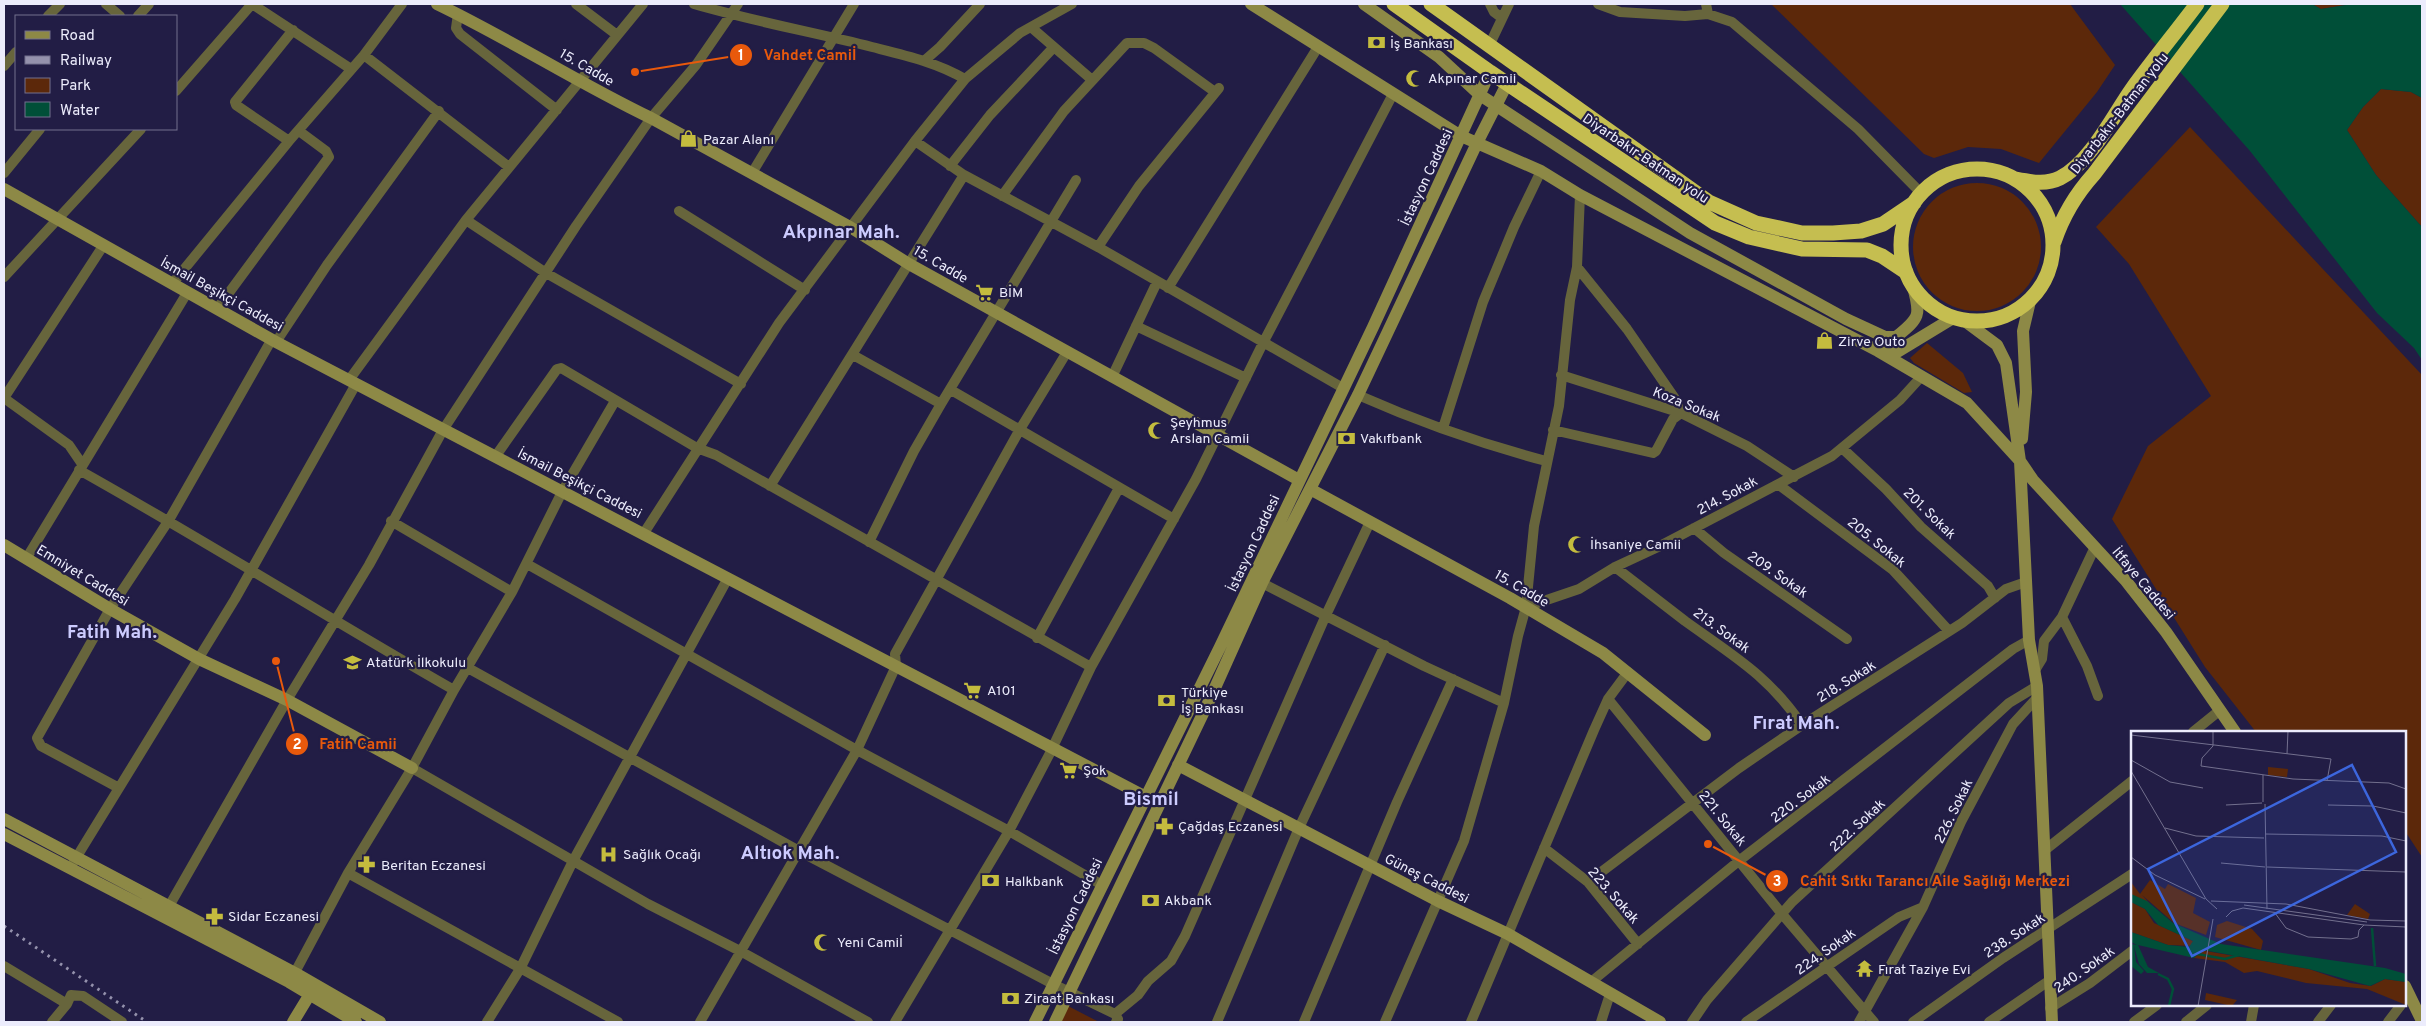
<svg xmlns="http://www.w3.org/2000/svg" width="2426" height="1026" font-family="Overpass,sans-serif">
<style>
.green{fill:#5c280a}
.water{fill:#004f38}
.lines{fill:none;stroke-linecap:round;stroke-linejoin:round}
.street{stroke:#67653c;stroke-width:10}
.secondary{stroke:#8d8946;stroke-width:12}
.highway{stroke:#c5be50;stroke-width:15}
.rail{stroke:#9491ac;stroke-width:3;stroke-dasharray:2.5 5;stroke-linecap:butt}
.labels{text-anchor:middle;stroke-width:4.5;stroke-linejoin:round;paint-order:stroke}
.poi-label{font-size:14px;fill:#ececfc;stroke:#221d45;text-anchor:start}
.street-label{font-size:14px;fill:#ececfc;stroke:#221d45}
.district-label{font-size:19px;font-weight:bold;fill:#cccbfe;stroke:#221d45}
.inset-river{fill:none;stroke:#004f38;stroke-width:2.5}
.inset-road{fill:none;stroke:#73708e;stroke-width:1}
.view{fill:#3c66dd;fill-opacity:0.15;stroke:#3c66dd;stroke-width:2.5}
.inset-edge{fill:none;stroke:#ececfc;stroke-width:2.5}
.leader{fill:none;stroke:#e8590c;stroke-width:2}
.callout-dot{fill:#e8590c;stroke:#221d45;stroke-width:2}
.mark-label{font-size:15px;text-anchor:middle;font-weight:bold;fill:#fff}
.callout-label{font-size:15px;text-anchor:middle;font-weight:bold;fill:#e8590c;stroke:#221d45;stroke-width:4.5;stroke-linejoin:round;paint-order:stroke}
</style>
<rect width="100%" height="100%" fill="#221d45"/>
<path class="green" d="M 1771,4 L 2070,4 L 2115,65 L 2097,92 L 2039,163 L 2001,149 L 1968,147 L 1934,158 L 1924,154 Z
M 2312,4 L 2352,4 L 2321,9 Z
M 2381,89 L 2411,92 L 2422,98 L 2422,227 L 2376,175 L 2347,130 L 2363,107 Z
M 2190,127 L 2422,375 L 2422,857 L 2405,831 L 2405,732 L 2256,732 L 2205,667 L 2112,519 L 2148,446 L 2211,396 L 2129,264 L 2096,227 Z
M1913 247a64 64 0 1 1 128 0a64 64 0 1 1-128 0Z
M 1927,343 L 1963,373 L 1972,392 L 1964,393 L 1914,363 L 1910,358 Z
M 1068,1006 L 1099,1022 L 1060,1022 Z"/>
<path class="water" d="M 2120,4 L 2312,4 L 2321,9 L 2352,4 L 2422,4 L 2422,98 L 2411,92 L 2381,89 L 2363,107 L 2347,130 L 2376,175 L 2422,227 L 2422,360 L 2414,348 L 2377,313 L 2250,151 Z"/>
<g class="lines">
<path class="street" d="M 106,4 L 120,16
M 576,4 L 617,35
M 694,4 C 752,21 812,32 872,47 C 904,55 936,62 965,79
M 1490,4 L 1494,12 L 1502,18
M 1598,4 L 1620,12 L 1685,16 L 1708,14 L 1732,22 L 1858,129 L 1921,193
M 1706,4 L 1708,14
M 458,14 L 456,28 L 460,34 L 557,110
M 48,16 L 60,4
M 138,16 L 149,4
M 1032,28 L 1091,79
M 1489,46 L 1509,4
M 364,55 L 509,167
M 924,61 L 940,47 L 980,4
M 4,66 L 16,52
M 176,91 L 252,4 L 351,69
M 289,141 L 236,105 L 235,102 L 293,30
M 915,141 L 964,175 L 1098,247 L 1343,388
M 950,166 L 990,115 L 1053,48
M 4,173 L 40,129
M 752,173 L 854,4
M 1002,196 L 1064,111 L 1127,43 L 1144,43 L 1154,48 L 1215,92
M 679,211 L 805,290
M 466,220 L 546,273 L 741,384
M 1098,247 L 1139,186 L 1219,88
M 4,277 L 141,129
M 172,284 L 289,141 L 364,55 L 402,4
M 1168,288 L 1318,47
M 217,309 L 329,157 L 326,151 L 299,131
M 1136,326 L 1246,378
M 276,342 L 327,265 L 439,111
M 853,355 L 941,404
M 1561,375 L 1681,413 L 1747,446 L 1794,477
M 1112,377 L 1157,282
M 349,380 L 466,220 L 643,4
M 951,390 L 1174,519
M 1358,395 C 1419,422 1482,444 1546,461
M 4,398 L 103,246
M 4,398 L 69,445 L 82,464
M 1443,428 L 1483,302 L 1514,227 L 1541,171
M 1553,430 L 1653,453 L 1656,451 L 1673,419 L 1681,413 L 1676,400 L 1627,329 L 1577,267
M 1843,449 L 1886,489 L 1921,527 L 1988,586 L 1995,598
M 495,457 L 557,369 L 561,368 L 697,448 L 716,455 L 1091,667
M 79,470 C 206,541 328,618 454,690
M 1779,485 L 1893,570 L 1949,631
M 770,486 L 964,175
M 391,521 L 512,592
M 1694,528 L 1724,553 L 1847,639
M 644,533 L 779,323 L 915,141 L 965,79 L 1020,33 L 1072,4
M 869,542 L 914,451 L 941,404 L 1076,180
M 26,559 L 187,293
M 527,564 L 857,750 L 1009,831 L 1102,885
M 1615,567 C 1638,585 1662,603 1685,621 C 1732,655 1768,675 1802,725
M 1262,583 L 1424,666 L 1504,703
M 1526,607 L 1579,589 L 1615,567 L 1658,547 L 1832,456 L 1900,400 L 1921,377
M 2062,617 L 2087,666 L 2098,696
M 1037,638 L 1119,488
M 468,668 L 799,851 L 1053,984 L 1115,1014 L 1118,1019 L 1116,1022
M 2034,672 L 2042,659 L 2044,641 L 2062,617 L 2095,547
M 1608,699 L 1782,914 L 1874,1022
M 2193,732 L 2219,711
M 412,768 L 648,904 L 742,952 L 868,1022
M 119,788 L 41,746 L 37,738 L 110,609 L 169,520 L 272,339
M 1544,848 L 1588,882 L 1638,944
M 2045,850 L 2132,781
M 73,863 L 235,599 L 356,384
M 348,873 L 618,1022
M 1588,882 L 1739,768 L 1802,725 L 1962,623 L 2006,589 L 2026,582
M 168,908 L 287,700 L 369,565 L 443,430 L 576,226 L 651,118 L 696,65 L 738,4
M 4,966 L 67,1004 L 71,995 L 83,996 L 122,1022
M 292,978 L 348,873 L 412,768 L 454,690 L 512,592 L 562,492 L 615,401
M 1591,982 L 1740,860 L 2013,649 L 2029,640
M 2050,1008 L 2090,983 L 2132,951
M 1115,1014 L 1138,995 L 1148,981 L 1171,961 L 1185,936 L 1326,615 L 1370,522
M 52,1022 L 67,1004
M 487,1022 L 520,969 L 573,861 L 728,578
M 700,1022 L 857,750 L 896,666 L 895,654 L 1019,431 L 1067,352
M 895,1022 L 1009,831 L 1049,755 L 1091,667 L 1196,479 L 1263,343 L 1393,94
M 1217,1022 L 1299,828 L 1385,645
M 1304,1022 L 1397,802 L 1453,679
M 1385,1022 L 1464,841 L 1504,703 L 1518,636 L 1526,607 L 1534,526 L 1559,406 L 1570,300 L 1577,267 L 1580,195
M 1471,1022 L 1594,730 L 1608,699 L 1628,672
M 1601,1022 L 1610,994
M 1692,1022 L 1707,1000 L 1792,902 L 2009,703 L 2037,686
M 1746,1022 L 1899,917 L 1923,907
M 1859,1022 L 1923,907 L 1961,822 L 2013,724 L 2037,698
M 1913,1022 L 2003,958 L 2132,874
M 1989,1022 L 2050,980
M 2134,1022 L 2157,1005
M 2186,1022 L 2207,1005
M 2251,1022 L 2254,1005
M 2318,1022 L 2331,1005
M 2388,1022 L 2401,1005"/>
<path class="secondary" d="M 437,4 C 510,39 578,83 651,118 L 850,227 L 909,264 L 1299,480
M 1251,4 L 1461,136 L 1541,171 L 1580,195 L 1878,351 L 1967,403 L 2020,461 L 2033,480 L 2126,581 L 2166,632 L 2235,732
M 1364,4 L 1439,57 L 1480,95 L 1690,233 L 1846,319 L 1885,337 L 1896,337 C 1920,318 1921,315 1913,287
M 4,189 L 276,342 L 1146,797
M 1962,319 L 1997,345 L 2006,363 L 2020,461 L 2029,640 L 2037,686 L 2052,1022
M 1881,351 L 1897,352 L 1953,318
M 2022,439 L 2026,392 L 2023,331 L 2031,297
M 1310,489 L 1510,598 L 1603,653 L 1705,735
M 4,545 L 110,609 L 199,659 L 287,700 L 412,768
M 1178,765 L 1438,901 L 1508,934 L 1660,1022
M 4,819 L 295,973 L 380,1022
M 4,834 L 289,982 L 356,1022
M 2405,986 L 2422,1021
M 293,1022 L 310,994
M 1035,1022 L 1220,647 L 1373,327 L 1490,72
M 1055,1022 L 1210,699 L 1262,583 L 1358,395 L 1477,143 L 1508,82"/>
<path class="highway" d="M 1394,4 L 1490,72 L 1715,223 L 1749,237 L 1802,249 L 1867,250 L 1882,256 L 1906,272
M 1431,4 L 1709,202 L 1756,223 L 1802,233 L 1833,233 L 1861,231 L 1883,224 L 1914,203
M1901 245a76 76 0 1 1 152 0a76 76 0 1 1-152 0Z
M 2015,179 C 2031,182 2046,185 2060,178 C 2090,163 2113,116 2132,89 C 2153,60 2176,32 2197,4
M 2054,242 C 2063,215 2075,195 2094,174 L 2222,4"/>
<path class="rail" d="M 4,926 L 147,1022"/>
</g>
<defs>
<symbol id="bank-bare" viewBox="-9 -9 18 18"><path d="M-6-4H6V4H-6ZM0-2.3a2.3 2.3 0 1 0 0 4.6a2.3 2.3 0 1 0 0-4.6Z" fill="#c4bc3e" stroke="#221d45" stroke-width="2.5" paint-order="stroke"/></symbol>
<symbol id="mosque-bare" viewBox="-9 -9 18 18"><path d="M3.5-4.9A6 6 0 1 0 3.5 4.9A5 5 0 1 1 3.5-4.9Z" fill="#c4bc3e" stroke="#221d45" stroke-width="2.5" paint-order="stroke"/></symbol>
<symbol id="shop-bare" viewBox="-9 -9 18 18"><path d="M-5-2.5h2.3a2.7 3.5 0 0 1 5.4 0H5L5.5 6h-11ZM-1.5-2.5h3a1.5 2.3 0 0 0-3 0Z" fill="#c4bc3e" stroke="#221d45" stroke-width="2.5" paint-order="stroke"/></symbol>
<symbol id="supermarket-bare" viewBox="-9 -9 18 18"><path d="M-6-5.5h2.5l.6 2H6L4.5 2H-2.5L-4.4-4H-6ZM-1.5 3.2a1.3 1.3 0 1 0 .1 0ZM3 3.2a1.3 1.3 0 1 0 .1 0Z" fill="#c4bc3e" stroke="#221d45" stroke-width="2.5" paint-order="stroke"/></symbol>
<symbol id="school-bare" viewBox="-9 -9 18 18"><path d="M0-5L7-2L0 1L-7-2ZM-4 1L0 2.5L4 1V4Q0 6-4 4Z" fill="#c4bc3e" stroke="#221d45" stroke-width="2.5" paint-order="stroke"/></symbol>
<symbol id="pharmacy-bare" viewBox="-9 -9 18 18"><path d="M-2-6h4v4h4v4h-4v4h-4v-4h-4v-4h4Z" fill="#c4bc3e" stroke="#221d45" stroke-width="2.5" paint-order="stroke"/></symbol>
<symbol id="hospital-bare" viewBox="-9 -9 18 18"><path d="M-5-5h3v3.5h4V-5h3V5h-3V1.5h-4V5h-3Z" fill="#c4bc3e" stroke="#221d45" stroke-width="2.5" paint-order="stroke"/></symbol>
<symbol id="temple-bare" viewBox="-9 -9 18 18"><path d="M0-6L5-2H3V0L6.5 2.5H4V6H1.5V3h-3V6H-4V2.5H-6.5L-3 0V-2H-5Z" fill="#c4bc3e" stroke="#221d45" stroke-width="2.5" paint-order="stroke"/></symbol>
</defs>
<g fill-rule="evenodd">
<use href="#bank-bare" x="1364" y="30" width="25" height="25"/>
<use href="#mosque-bare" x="1402" y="66" width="25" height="25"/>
<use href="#shop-bare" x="676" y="126" width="25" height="25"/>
<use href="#supermarket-bare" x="972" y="280" width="25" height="25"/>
<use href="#shop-bare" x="1812" y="328" width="25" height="25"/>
<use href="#mosque-bare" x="1144" y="418" width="25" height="25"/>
<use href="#bank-bare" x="1334" y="426" width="25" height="25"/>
<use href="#mosque-bare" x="1564" y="532" width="25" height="25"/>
<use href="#school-bare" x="340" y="650" width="25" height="25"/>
<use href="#supermarket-bare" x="960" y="678" width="25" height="25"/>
<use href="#bank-bare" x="1154" y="688" width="25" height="25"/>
<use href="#supermarket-bare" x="1056" y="758" width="25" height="25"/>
<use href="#pharmacy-bare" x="1152" y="814" width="25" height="25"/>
<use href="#hospital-bare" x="596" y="842" width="25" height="25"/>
<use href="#pharmacy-bare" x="354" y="852" width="25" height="25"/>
<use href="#bank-bare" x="978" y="868" width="25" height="25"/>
<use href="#bank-bare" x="1138" y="888" width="25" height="25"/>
<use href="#pharmacy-bare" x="202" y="904" width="25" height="25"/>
<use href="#mosque-bare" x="810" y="930" width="25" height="25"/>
<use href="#temple-bare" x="1852" y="956" width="25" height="25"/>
<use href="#bank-bare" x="998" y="986" width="25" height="25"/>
</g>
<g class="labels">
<g class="poi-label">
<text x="1390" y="48">İş Bankası</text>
<text x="1428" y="83">Akpınar Camii</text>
<text x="703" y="144">Pazar Alanı</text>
<text x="999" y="297">BİM</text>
<text x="1838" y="346">Zirve Outo</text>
<text x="1170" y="427">Şeyhmus<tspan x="1170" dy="16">Arslan Camii</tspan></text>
<text x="1360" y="443">Vakıfbank</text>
<text x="1590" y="549">İhsaniye Camii</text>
<text x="366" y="667">Atatürk İlkokulu</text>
<text x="987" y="695">A101</text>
<text x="1181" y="697">Türkiye<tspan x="1181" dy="16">İş Bankası</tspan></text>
<text x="1083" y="775">Şok</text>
<text x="1178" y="831">Çağdaş Eczanesi</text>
<text x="623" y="859">Sağlık Ocağı</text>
<text x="381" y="870">Beritan Eczanesi</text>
<text x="1005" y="886">Halkbank</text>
<text x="1164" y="905">Akbank</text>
<text x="228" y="921">Sidar Eczanesi</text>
<text x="837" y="947">Yeni Camiİ</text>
<text x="1878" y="974">Fırat Taziye Evi</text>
<text x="1024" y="1003">Ziraat Bankası</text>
</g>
<g class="street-label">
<text transform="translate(587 67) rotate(30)" y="5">15. Cadde</text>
<text transform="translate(2119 113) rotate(-52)" y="5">Diyarbakır-Batman yolu</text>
<text transform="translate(1646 158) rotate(34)" y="5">Diyarbakır-Batman yolu</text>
<text transform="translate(1426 177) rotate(-65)" y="5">İstasyon Caddesi</text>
<text transform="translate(941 264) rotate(30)" y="5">15. Cadde</text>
<text transform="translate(222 294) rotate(29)" y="5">İsmail Beşikçi Caddesi</text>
<text transform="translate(1687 404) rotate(22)" y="5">Koza Sokak</text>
<text transform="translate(580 483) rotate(27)" y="5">İsmail Beşikçi Caddesi</text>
<text transform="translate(1727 495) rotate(-28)" y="5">214. Sokak</text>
<text transform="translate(1930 513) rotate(44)" y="5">201. Sokak</text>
<text transform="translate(1877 542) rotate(39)" y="5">205. Sokak</text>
<text transform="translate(1253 543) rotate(-65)" y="5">İstasyon Caddesi</text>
<text transform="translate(1778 574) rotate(35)" y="5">209. Sokak</text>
<text transform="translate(83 575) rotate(31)" y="5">Emniyet Caddesi</text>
<text transform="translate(2144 583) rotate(50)" y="5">İtfaye Caddesi</text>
<text transform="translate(1522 588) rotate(30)" y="5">15. Cadde</text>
<text transform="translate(1722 630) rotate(36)" y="5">213. Sokak</text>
<text transform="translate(1846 681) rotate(-32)" y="5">218. Sokak</text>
<text transform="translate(1800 798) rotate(-37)" y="5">220. Sokak</text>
<text transform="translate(1953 811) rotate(-64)" y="5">226. Sokak</text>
<text transform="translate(1723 818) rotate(51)" y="5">221. Sokak</text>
<text transform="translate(1857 825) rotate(-43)" y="5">222. Sokak</text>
<text transform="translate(1427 878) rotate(27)" y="5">Güneş Caddesi</text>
<text transform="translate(1614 895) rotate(49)" y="5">223. Sokak</text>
<text transform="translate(1075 906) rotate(-64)" y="5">İstasyon Caddesi</text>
<text transform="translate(2014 935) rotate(-33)" y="5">238. Sokak</text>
<text transform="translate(1825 951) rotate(-35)" y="5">224. Sokak</text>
<text transform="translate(2084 969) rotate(-35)" y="5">240. Sokak</text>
</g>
<g class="district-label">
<text x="841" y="238">Akpınar Mah.</text>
<text x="112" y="638">Fatih Mah.</text>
<text x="1796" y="729">Fırat Mah.</text>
<text x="1151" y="805">Bismil</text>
<text x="790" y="859">Altıok Mah.</text>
</g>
</g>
<g transform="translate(2131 731)">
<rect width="275" height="275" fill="#221d45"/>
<path d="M 137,36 L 157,38 L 156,46 L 137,44 ZM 19,149 L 34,158 L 37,153 L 65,167 L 62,182 L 79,191 L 75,204 L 43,192 L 11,164 L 20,174 L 0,163 L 0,151 L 9,163 ZM 0,171 L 14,178 L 23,192 L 62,210 L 61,215 L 37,214 L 0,201 ZM 224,173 L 239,183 L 237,188 L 216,184 ZM 96,190 L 121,198 L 132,210 L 130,219 L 84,206 L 86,194 ZM 69,219 L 178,238 L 219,252 L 240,255 L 254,248 L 275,251 L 275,274 L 236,258 L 175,252 L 126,240 L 113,242 L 94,231 L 63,227 ZM 75,262 L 106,269 L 101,275 L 74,269 Z" fill="#5c280a"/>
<path d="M 0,163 L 16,170 L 42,192 L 90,213 L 254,237 L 275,243 L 275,251 L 254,248 L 239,255 L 178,238 L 72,219 L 63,227 L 7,214 L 17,236 L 28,242 L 16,242 L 8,233 L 3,215 L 5,231 L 13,240 L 10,243 L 0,235 L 0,213 L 6,214 L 0,211 L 0,201 L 37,214 L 58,216 L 62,210 L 27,194 L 14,178 L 0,171 Z" fill="#004f38"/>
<path class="inset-river" d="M 241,197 L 244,235M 61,222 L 94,228 L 108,224M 27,243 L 37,248 L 42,258 L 38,275"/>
<path class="inset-road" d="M 82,0 L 82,15 L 71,27 L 70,35 L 162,48 L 258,52 L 275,58M 0,4 L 200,28 L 196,50M 156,23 L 157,0M 0,29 L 39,51 L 72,57M 0,40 L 75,168 L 86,178M 132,71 L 132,44M 134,73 L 136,178M 95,74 L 131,72M 197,74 L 242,75 L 275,82M 34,97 L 65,105 L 133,107M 134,103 L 251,105 L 275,110M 0,126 L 24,144 L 74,168M 90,132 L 134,136M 136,136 L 275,141M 80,170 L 155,173 L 239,189 L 275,190M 113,174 L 236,191M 144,182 L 155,197 L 177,206 L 220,208 L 227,206 L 228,199 L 233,194M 95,186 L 101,180 L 112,177 L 233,194 L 275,196M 67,275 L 82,188"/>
<path class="view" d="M 221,34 L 265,121 L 61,225 L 17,138 Z"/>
<rect width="275" height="275" class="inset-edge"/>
</g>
<path class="leader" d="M635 72L741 55M276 661L297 744M1708 844L1777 881"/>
<g class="callout-dot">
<circle cx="635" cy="72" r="5"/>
<circle cx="276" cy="661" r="5"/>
<circle cx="1708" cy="844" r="5"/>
<circle cx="741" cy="55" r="12"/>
<circle cx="297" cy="744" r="12"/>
<circle cx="1777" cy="881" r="12"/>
</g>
<g class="mark-label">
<text x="741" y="60">1</text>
<text x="297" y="749">2</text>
<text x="1777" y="886">3</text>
</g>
<g class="callout-label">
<text x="810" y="60">Vahdet Camiİ</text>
<text x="358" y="749">Fatih Camii</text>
<text x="1935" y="886">Cahit Sıtkı Tarancı Aile Sağlığı Merkezi</text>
</g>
<rect width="2426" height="1026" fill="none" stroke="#ececfc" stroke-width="10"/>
<rect x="15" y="15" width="162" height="115" fill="#221d45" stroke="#73708e"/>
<rect x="25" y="31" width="25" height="8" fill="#8d8946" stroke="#73708e"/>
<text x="60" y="40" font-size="15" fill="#ececfc">Road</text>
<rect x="25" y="56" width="25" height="8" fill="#9491ac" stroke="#73708e"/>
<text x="60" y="65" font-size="15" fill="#ececfc">Railway</text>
<rect x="25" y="78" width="25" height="15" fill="#5c280a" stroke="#73708e"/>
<text x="60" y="90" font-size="15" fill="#ececfc">Park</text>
<rect x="25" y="102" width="25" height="15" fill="#004f38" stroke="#73708e"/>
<text x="60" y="115" font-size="15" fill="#ececfc">Water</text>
</svg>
